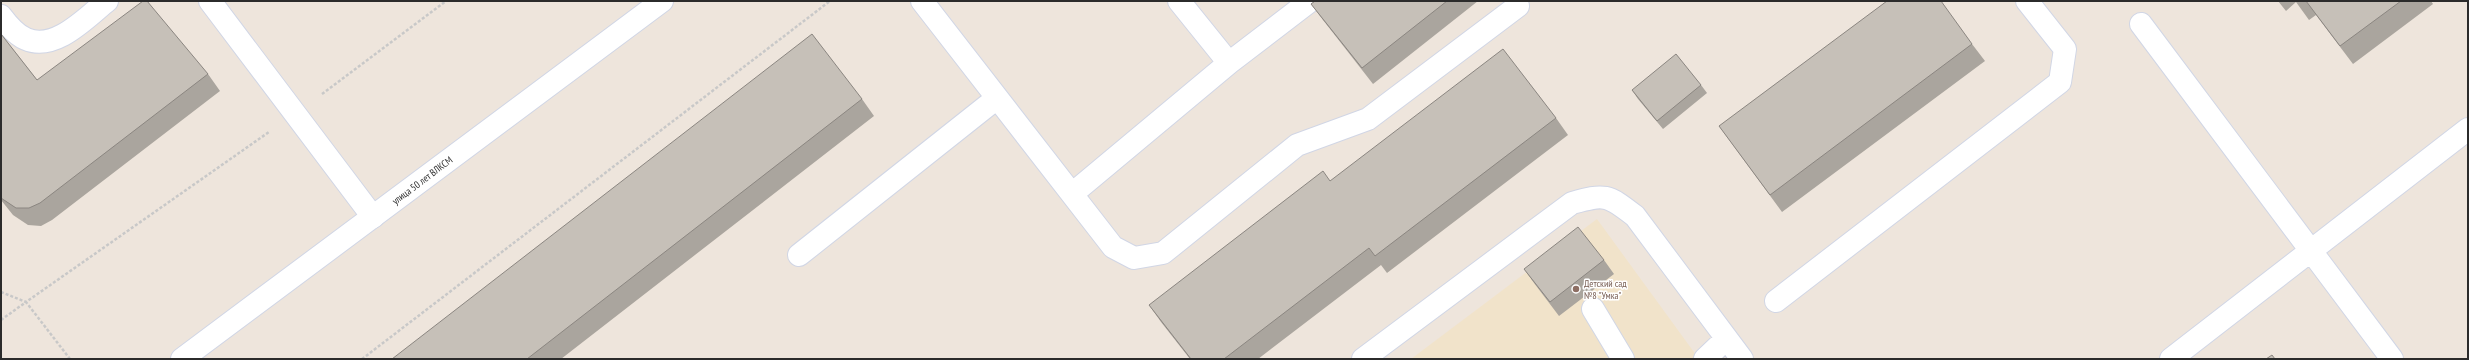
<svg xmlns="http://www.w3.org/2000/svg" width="2469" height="360" font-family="'PT Sans Narrow',sans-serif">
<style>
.education{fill:#f1e3ca}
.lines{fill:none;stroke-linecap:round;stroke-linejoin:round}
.lane-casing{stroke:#d1d6e5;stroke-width:24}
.secondary-casing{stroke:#d1d6e5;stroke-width:24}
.path{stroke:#c8c8c8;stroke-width:2.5;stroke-dasharray:3 2;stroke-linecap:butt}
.lane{stroke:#fff;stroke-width:22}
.secondary{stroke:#fff;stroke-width:22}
.wall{fill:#aaa59e}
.building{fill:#c6c0b8;stroke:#8b8681}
.education-dot{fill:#8d6e63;stroke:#fff;stroke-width:1.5}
.labels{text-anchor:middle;stroke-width:3;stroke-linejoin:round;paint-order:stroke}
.street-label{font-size:10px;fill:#2b2b2b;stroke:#fff}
.education-label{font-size:10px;fill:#785e54;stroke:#fff;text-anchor:start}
</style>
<rect width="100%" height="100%" fill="#eee5dc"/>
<path class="education" d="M 1597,219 L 1699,359 L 1411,359 Z"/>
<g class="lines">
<defs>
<path id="lane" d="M 210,1 L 373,217
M 922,1 L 1113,247 L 1134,258 L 1163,253 L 1297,145 L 1368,119 L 1518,6
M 1179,1 L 1229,63
M 1,16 C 7,24 16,35 26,39 C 55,52 87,17 107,1
M 2141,24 L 2392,359
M 1072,194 L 1229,63 L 1310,1
M 799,255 L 997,98
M 1776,301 L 2060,82 L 2065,49 L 2027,1
M 1593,309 L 1623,359
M 1363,359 L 1572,203 C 1605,194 1607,194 1635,216 L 1742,359
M 1705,359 L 1726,339
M 2171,359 L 2468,129"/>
<path id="secondary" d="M 182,359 L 662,1"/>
</defs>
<use href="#lane" class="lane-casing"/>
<use href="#secondary" class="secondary-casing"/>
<path class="path" d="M 322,94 L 446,1
M 1,292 L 26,302 L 269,132
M 1,320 L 26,302 L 70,359
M 362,359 L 830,1"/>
<use href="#lane" class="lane"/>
<use href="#secondary" class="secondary"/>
</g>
<path class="wall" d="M 1315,1 L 1478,1 L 1373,84 L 1323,20 L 1311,4 Z
M 2278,1 L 2431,1 L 2433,4 L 2353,64 L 2316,15 L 2309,20 L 2296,2 L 2286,11 Z
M 1,34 L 37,80 L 208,74 L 220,91 L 52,220 L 41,226 L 28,225 L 13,215 L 1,200 Z
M 1972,44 L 1985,61 L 1782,212 L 1719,126 Z
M 1701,85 L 1707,93 L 1663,129 L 1638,99 L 1632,90 Z
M 862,99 L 874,116 L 561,359 L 392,359 Z
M 1556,118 L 1568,135 L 1387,273 L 1381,265 L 1258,359 L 1190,359 L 1161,322 L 1149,305 Z
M 1604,260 L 1614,274 L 1559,316 L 1534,283 L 1524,269 Z"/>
<path class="building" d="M 143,1 L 147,1 L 208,74 L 40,203 L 29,208 L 16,208 L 1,198 L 1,34 L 37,80 Z
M 1315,1 L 1447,1 L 1362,68 L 1311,4 Z
M 1887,1 L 1941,1 L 1972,44 L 1770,195 L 1719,126 Z
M 2306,1 L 2401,1 L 2340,46 Z
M 812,34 L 862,99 L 527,359 L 392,359 Z
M 1503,49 L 1556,118 L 1375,256 L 1369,248 L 1224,359 L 1191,359 L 1149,305 L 1323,171 L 1330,181 Z
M 1676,54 L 1701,85 L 1657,121 L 1632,90 Z
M 1578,227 L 1604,260 L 1550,302 L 1524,269 Z
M 2272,355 L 2275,359 L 2266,359 Z"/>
<circle class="education-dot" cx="1576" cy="289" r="4"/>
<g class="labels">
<g class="street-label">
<text transform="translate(422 180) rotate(-37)" y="4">улица 50 лет ВЛКСМ</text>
</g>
<g class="education-label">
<text x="1584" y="287">Детский сад<tspan x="1584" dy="12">№8 "Умка"</tspan></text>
</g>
</g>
<rect width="2469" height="360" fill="none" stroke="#2b2b2b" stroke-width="4"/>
</svg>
